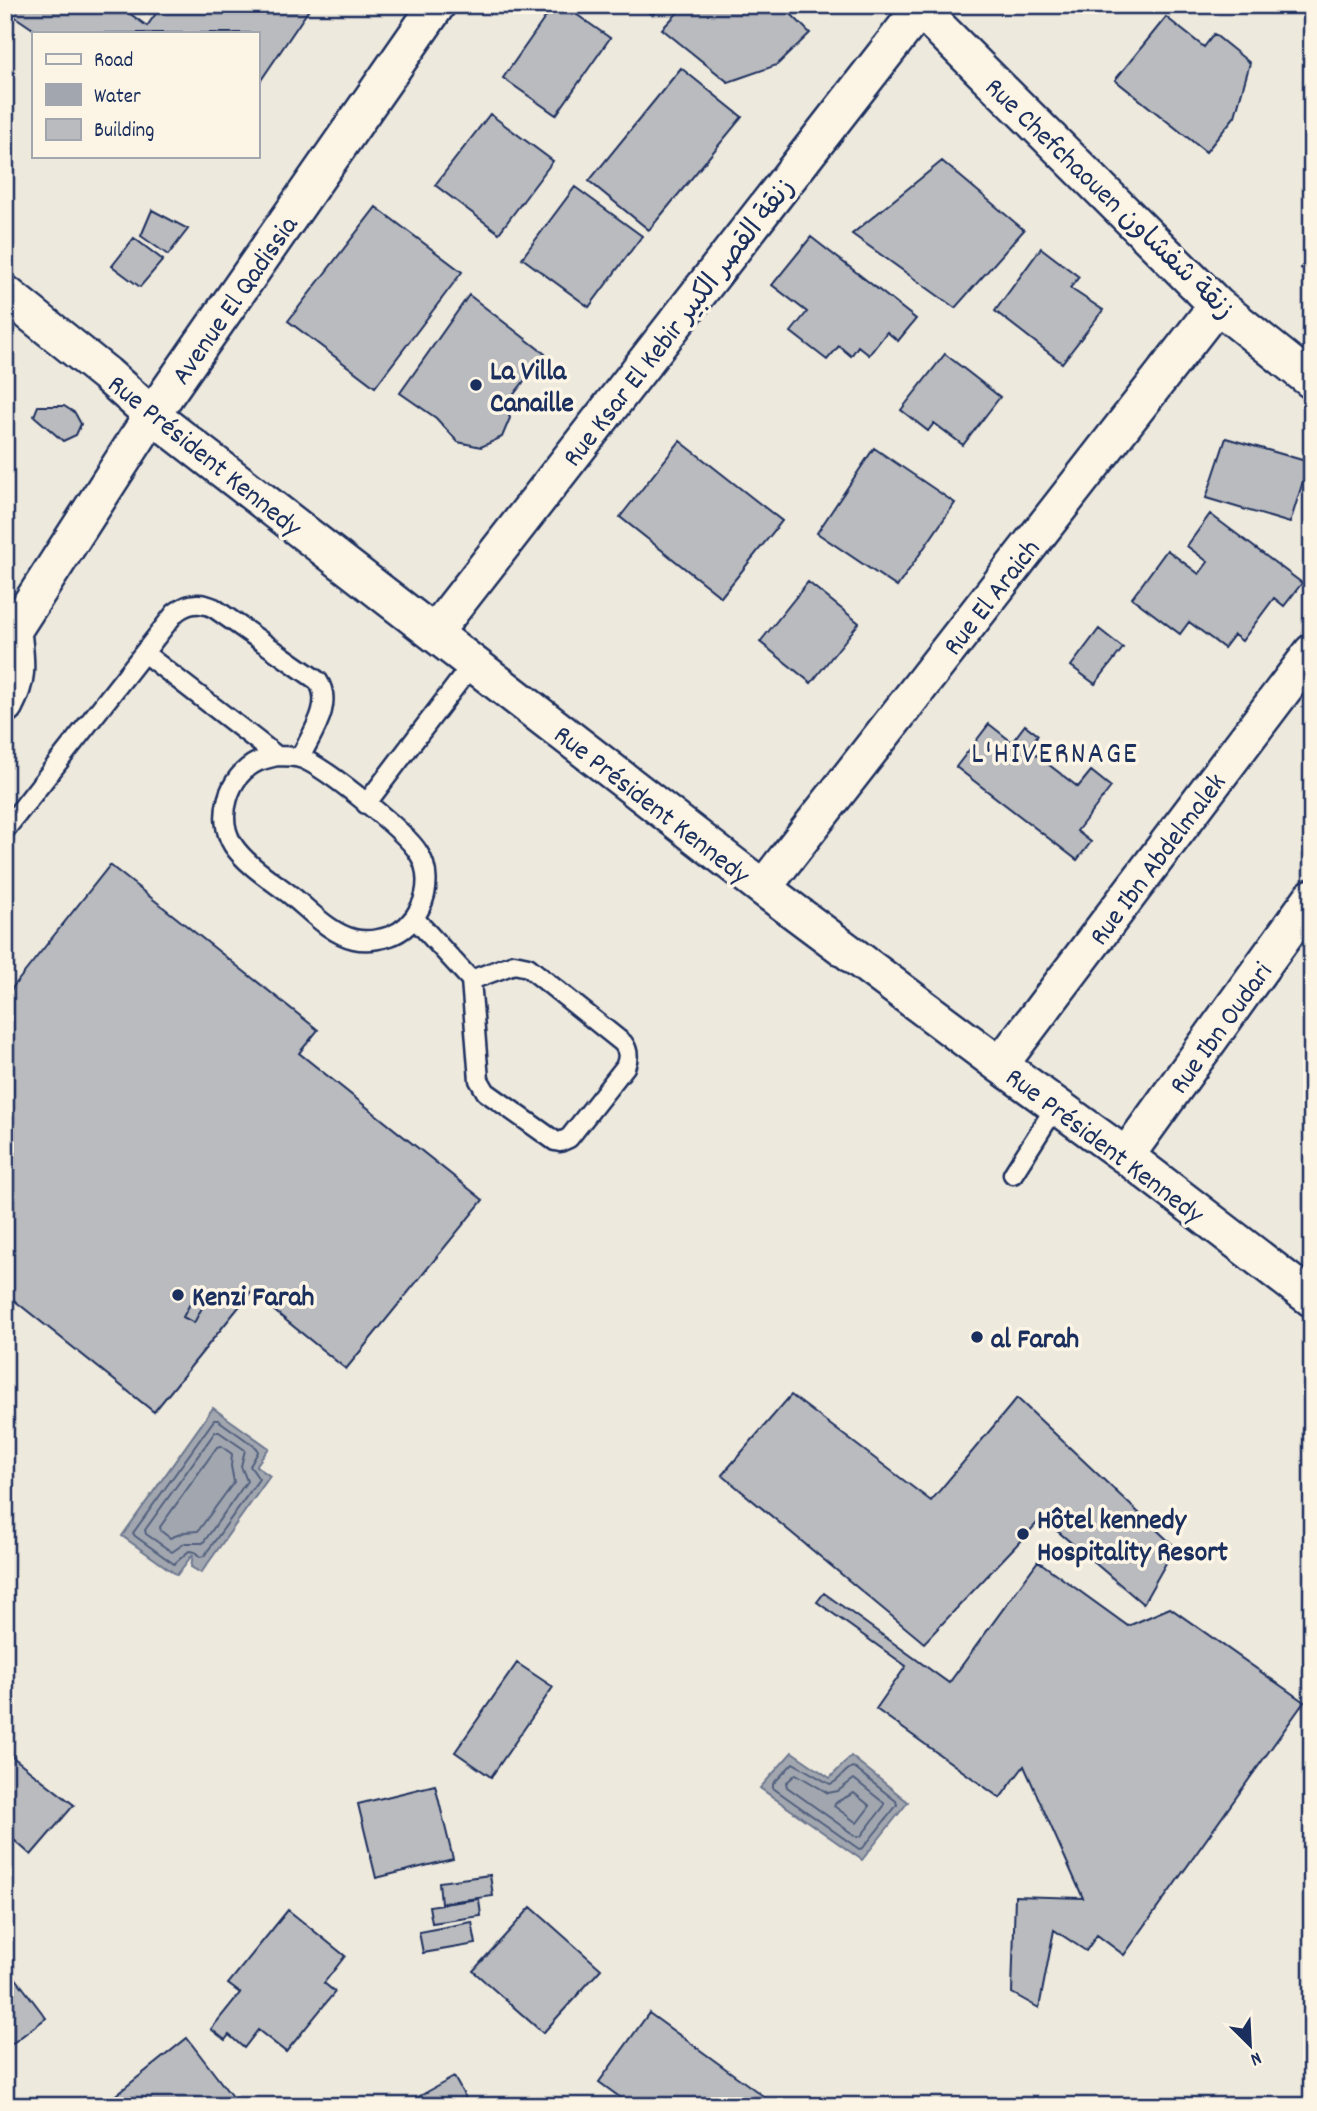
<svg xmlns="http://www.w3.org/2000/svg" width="1317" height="2111" font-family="Dekko,'Playpen Sans Arabic',sans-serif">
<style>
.water{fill:#a2a7af;stroke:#6c778f;stroke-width:2}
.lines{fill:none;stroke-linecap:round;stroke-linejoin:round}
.shore{stroke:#515f7e;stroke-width:2}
.building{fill:#babbbe;stroke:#1b2f5e;stroke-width:2}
.service-casing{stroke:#1b2f5e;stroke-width:23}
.minor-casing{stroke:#1b2f5e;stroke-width:40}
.service{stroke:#fcf5e5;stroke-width:18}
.minor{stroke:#fcf5e5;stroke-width:35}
.poi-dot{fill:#1b2f5e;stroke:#fcf5e5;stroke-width:2.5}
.labels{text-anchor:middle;stroke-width:7;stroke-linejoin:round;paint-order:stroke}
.street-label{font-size:28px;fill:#1b2f5e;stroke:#fcf5e5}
.poi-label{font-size:28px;font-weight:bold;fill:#1b2f5e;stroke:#fcf5e5;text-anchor:start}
.neighbourhood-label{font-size:30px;letter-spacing:2px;fill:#1b2f5e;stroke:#fcf5e5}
</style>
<rect width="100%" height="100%" fill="#eee9dd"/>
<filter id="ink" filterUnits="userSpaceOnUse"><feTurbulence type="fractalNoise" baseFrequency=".0143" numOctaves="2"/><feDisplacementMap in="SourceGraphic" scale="14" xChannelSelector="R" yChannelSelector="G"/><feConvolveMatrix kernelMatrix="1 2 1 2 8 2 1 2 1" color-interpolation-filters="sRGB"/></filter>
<g filter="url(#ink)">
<path class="water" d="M 213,1408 L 269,1448 L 256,1466 L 270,1476 L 201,1573 L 191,1567 L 193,1554 L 177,1575 L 122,1536 Z
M 792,1752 L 830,1778 L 851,1756 L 908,1802 L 862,1860 L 760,1788 Z"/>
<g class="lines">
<path class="shore" d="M 214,1420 L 218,1420 L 257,1448 L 258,1452 L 250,1466 L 259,1479 L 204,1556 L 200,1557 L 195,1552 L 189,1551 L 174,1564 L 135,1536 L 133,1533 Z
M 215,1432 L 219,1432 L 245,1450 L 241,1466 L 247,1481 L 203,1543 L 185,1543 L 172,1552 L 146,1534 L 145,1530 Z
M 221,1446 L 232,1454 L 231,1466 L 234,1482 L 198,1531 L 185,1532 L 170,1538 L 161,1531 L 160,1527 L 217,1447 Z
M 793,1763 L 830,1784 C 840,1782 844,1769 853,1767 L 896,1801 L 897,1805 L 863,1848 L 859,1849 L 773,1788 L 773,1784 Z
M 796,1774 L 828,1793 L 838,1791 L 854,1779 L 884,1803 L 884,1806 L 861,1836 L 857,1837 L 787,1787 L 786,1783 Z
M 854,1793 L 870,1806 L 857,1823 L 834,1806 L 835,1803 Z"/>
</g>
<path class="building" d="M 5,5 L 118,5 L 147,26 L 162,5 L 312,5 L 257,86 L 257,33 L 39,33 L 5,10 Z
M 554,5 L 563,5 L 610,38 L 556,115 L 503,78 Z
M 639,5 L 660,5 L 653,15 Z
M 685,5 L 782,5 L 810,33 L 777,65 L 728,82 L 662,29 Z
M 1166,17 L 1204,47 L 1214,34 L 1250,63 L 1235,116 L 1206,152 L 1115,80 Z
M 681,68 L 742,117 L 649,230 L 589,181 Z
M 490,114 L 553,161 L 499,233 L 435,185 Z
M 942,161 L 1024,230 L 955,308 L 852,234 Z
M 575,187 L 642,236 L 589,307 L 522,258 Z
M 376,207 L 462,272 L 375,387 L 288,321 Z
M 152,210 L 188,229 L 168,255 L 141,236 Z
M 811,237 L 916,319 L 898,341 L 887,332 L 869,355 L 858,346 L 851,356 L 839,346 L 827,360 L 791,332 L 807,312 L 772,285 Z
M 134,238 L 163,260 L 140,287 L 112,266 Z
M 1041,248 L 1079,277 L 1070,288 L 1103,310 L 1062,363 L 995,311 Z
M 1312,264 L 1312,277 L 1301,268 Z
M 469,295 L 545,354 L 505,406 L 510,418 L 502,437 L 481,447 L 458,442 L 436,418 L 400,393 Z
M 945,354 L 1000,397 L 963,445 L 934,423 L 928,431 L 901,410 Z
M 38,406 L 64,406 L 75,413 L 81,424 L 76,435 L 63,441 L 34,416 Z
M 1226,438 L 1309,462 L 1290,523 L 1206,498 Z
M 680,441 L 782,521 L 721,597 L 620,517 Z
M 874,448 L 955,503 L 897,587 L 817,533 Z
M 1210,514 L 1302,583 L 1284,606 L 1274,598 L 1242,641 L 1234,635 L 1224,648 L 1189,622 L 1180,634 L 1132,598 L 1167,550 L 1199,574 L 1208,562 L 1187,546 Z
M 808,582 L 859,623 L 811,683 L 760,642 Z
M 1099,629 L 1123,648 L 1095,684 L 1071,666 Z
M 989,724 L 1012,742 L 1025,725 L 1038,735 L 1027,748 L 1078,787 L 1091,771 L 1111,787 L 1077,831 L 1091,842 L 1077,860 L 956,767 Z
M 110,865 L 318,1030 L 299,1053 L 483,1200 L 346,1369 L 251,1292 L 154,1412 L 5,1293 L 5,997 Z
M 193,1298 L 204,1304 L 194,1323 L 183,1317 Z
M 791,1395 L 931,1501 L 1017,1398 L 1175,1547 L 1143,1604 L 1042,1518 L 924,1643 L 722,1475 Z
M 1038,1561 L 1128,1626 L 1170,1608 L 1304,1702 L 1124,1955 L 1097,1935 L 1086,1951 L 1054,1930 L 1039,2008 L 1012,1993 L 1015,1896 L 1083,1898 L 1024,1766 L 1000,1798 L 876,1709 L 906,1666 L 817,1602 L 824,1593 L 949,1683 Z
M 517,1663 L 553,1687 L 491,1777 L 455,1752 Z
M 5,1751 L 74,1805 L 31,1855 L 5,1832 Z
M 435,1785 L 453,1859 L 376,1878 L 358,1804 Z
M 490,1875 L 493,1896 L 441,1903 L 439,1882 Z
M 479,1899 L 481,1916 L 432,1923 L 429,1906 Z
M 531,1907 L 601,1969 L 543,2033 L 473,1971 Z
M 288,1910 L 345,1956 L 324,1983 L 335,1992 L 286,2052 L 258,2030 L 244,2048 L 229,2035 L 225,2040 L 211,2029 L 240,1993 L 228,1984 Z
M 472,1922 L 476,1944 L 423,1953 L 419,1932 Z
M 5,1964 L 46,2018 L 5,2049 Z
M 649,2013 L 777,2106 L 632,2106 L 599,2082 Z
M 187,2038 L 239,2106 L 102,2106 Z
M 454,2077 L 470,2106 L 402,2106 Z"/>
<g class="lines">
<defs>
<path id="service" d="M 144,653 L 277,756
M 277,756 C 285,756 295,756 303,759 C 327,769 405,831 418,852 C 429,868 429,891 420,908 C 414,920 404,931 390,936 C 378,940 367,942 354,939 C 331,934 310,911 293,897 C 273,881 247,866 233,845 C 216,818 228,776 257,762 C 263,759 270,758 277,756 Z
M 366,804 L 473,663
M 5,830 L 175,613 C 187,603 199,601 214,608 L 318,681 C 334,705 311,734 300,758
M 415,919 L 471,980
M 514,964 L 528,967 L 623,1043 C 629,1051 629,1058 625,1067 L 569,1138 L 560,1142 L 555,1141 L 486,1092 L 479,1080 L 471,980 Z
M 1013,1174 L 1056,1106"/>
<path id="minor" d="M 916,5 L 1217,305 L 1312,381
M 5,293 L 106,374 L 152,415 L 763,888 L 1000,1065 L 1126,1156 L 1312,1299
M 434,633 L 920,9
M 5,705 C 20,677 16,661 13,631 L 152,415 L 437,5
M 763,888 L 1217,305
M 1000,1065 L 1312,652
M 1126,1156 L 1312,897"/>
</defs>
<use href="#service" class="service-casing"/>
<use href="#minor" class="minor-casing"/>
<use href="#service" class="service"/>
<use href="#minor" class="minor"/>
</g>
</g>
<g class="poi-dot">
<circle cx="476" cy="385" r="7"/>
<circle cx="178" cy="1295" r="7"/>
<circle cx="977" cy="1337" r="7"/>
<circle cx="1023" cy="1534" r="7"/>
</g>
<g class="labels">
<g class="street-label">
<text transform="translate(1111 197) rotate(44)" y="10">Rue Chefchaouen زنقة شفشاون</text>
<text transform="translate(233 299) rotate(-55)" y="10">Avenue El Qadissia</text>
<text transform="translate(677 321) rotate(-52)" y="10">Rue Ksar El Kebir زنقة القصر الكبير</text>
<text transform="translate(206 454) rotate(39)" y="10">Rue Président Kennedy</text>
<text transform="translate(990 596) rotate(-52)" y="10">Rue El Araich</text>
<text transform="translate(653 803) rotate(38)" y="10">Rue Président Kennedy</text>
<text transform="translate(1156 858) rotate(-53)" y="10">Rue Ibn Abdelmalek</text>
<text transform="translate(1219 1027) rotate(-54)" y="10">Rue Ibn Oudari</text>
<text transform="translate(1106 1144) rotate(37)" y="10">Rue Président Kennedy</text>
</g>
<g class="poi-label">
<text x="490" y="379">La Villa<tspan x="490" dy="32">Canaille</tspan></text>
<text x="192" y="1305">Kenzi Farah</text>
<text x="991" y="1347">al Farah</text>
<text x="1037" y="1528">Hôtel kennedy<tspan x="1037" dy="32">Hospitality Resort</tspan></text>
</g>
<g class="neighbourhood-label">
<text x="1055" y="762">L'HIVERNAGE</text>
</g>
</g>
<rect width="1317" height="2111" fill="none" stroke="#fcf5e5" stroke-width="28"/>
<rect x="14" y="14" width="1289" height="2083" fill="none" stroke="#1b2f5e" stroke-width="2.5" filter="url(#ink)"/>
<rect x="32" y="32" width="228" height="126" fill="#fcf5e5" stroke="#a2a6af" stroke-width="2"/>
<rect x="46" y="54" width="35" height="10" fill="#fcf5e5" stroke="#a2a6af" stroke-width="2"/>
<text x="94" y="66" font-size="21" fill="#1b2f5e">Road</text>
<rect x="46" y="84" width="35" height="21" fill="#a2a7af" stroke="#a2a6af" stroke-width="2"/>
<text x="94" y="102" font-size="21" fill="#1b2f5e">Water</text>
<rect x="46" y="119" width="35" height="21" fill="#babbbe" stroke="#a2a6af" stroke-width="2"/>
<text x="94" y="136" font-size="21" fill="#1b2f5e">Building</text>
<g transform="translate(1250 2045) rotate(156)" stroke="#fcf5e5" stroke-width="5" paint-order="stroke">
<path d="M0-5L12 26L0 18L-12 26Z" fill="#1b2f5e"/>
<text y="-10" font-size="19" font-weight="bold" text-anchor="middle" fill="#1b2f5e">N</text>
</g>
</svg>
